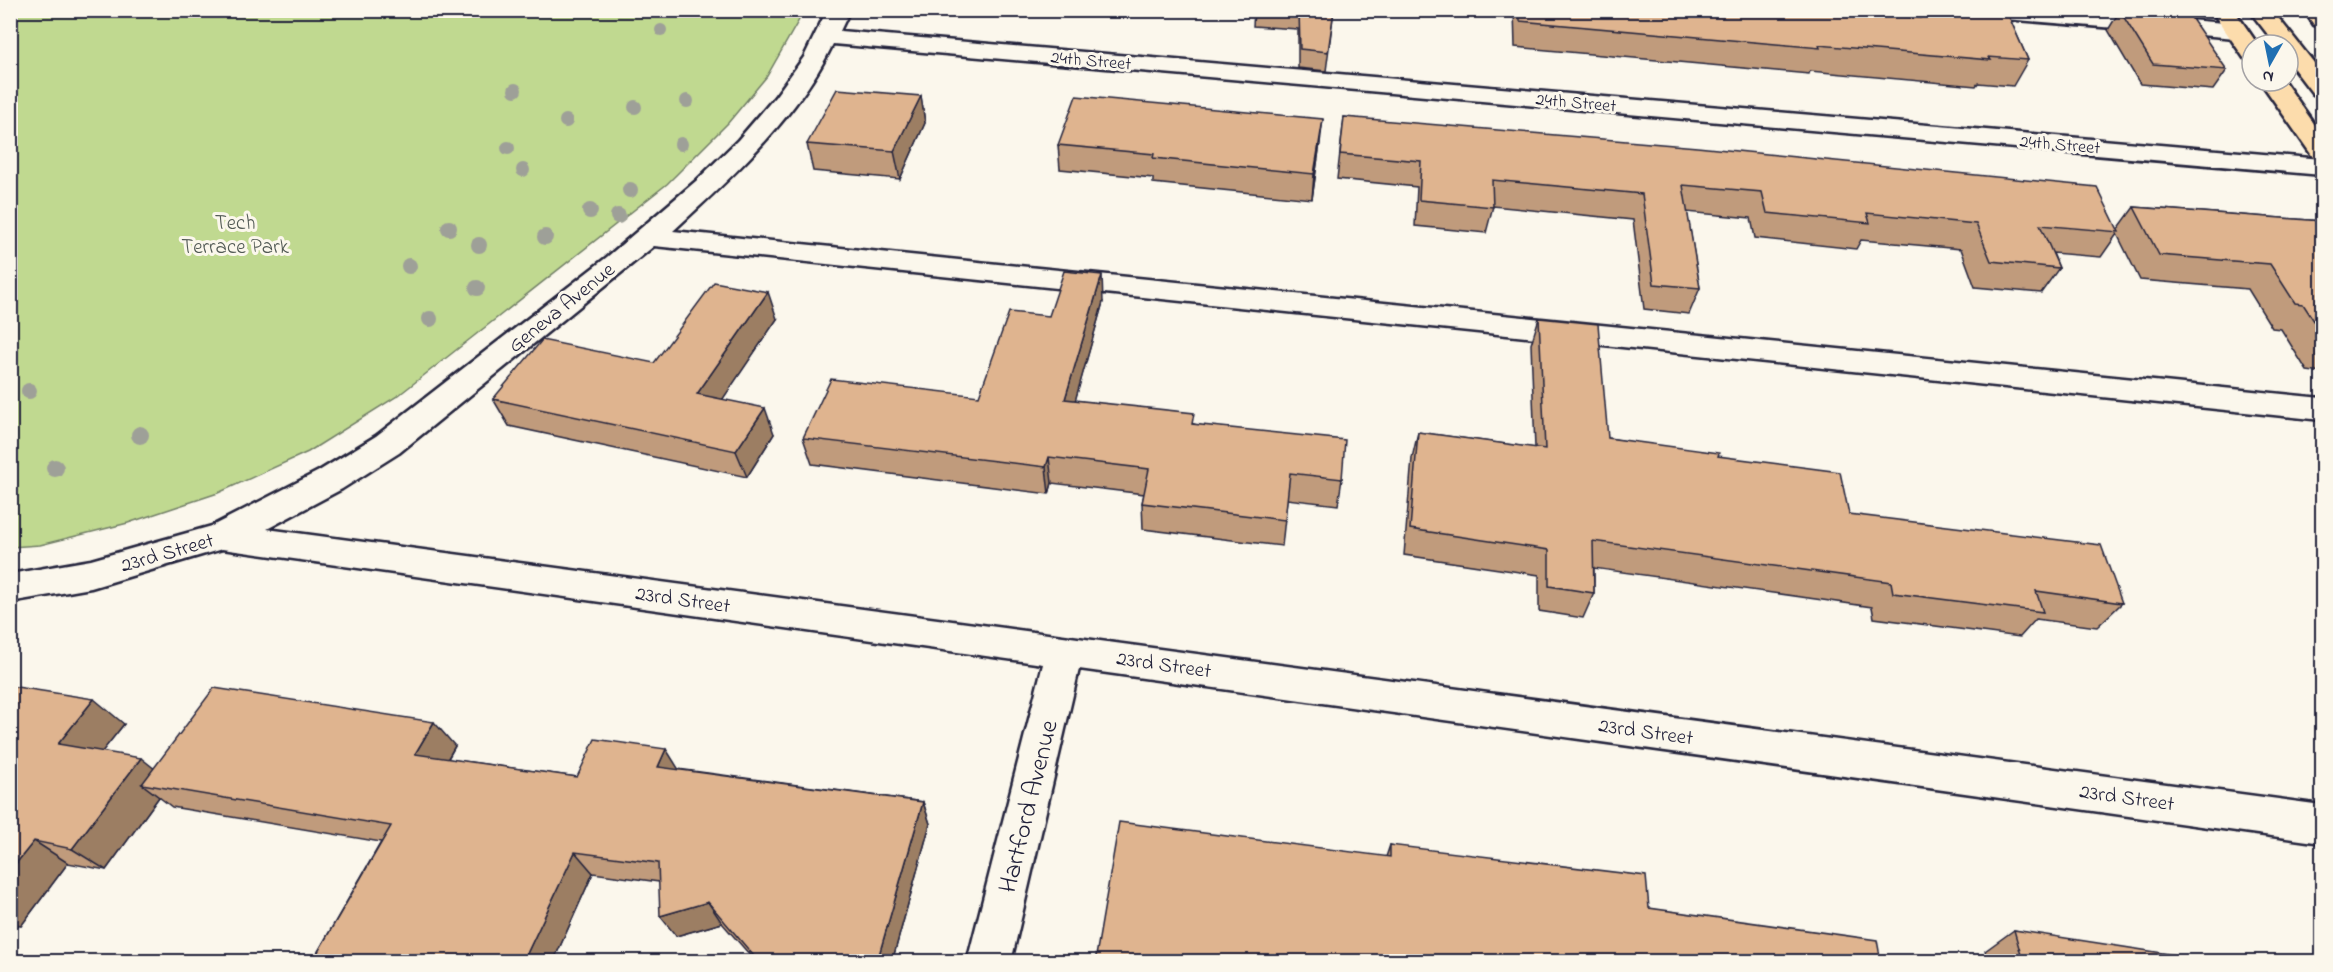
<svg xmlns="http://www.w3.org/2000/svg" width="2333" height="972" font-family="'Indie Flower',sans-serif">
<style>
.green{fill:#c0d990;stroke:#717e66;stroke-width:1.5}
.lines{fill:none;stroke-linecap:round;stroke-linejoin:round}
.minor-casing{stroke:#22223b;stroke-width:5}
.major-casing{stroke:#22223b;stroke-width:5}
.minor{fill:#fbf7ec;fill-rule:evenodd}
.major{fill:#fcdcac;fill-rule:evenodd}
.tree{fill:#9ea098}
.wall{fill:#c09b7b;stroke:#22223b;stroke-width:1.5}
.shaded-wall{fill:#9c7e64;stroke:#22223b;stroke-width:1.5}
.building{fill:#dfb48f;stroke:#22223b;stroke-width:1.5}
.labels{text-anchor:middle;stroke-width:6;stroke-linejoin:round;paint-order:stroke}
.far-street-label{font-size:18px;fill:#22223b;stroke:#fbf7ec}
.park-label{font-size:21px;fill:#515954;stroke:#fbf7ec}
.street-label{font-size:21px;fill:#22223b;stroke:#fbf7ec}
.near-street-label{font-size:26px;fill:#22223b;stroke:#fbf7ec}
</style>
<rect width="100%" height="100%" fill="#fbf7ec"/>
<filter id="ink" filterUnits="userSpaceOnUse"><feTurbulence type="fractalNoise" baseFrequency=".0167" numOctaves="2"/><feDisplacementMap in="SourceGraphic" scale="12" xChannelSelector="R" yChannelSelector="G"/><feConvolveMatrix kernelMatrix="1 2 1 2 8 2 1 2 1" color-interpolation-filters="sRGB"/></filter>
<g filter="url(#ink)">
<path class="green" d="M 11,10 L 804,10 L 804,11 L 767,76 L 728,123 L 667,184 L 399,395 L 308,452 L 218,493 L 128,523 L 40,545 L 11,547 Z"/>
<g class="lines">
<defs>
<path id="minor" d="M 827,10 L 850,10 L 840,31 L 2322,159 L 2322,175 L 833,44 C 797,118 733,176 673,231 L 2322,398 L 2322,420 L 654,246 L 399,453 L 342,489 L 267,529 L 2322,805 L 2322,843 L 1079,669 L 1011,962 L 967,962 L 1043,664 L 222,549 L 91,588 L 10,602 L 10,574 L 91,560 L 212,526 L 319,471 L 376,436 L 607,257 L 696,181 L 738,140 L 775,97 L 804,57 Z
M 1970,10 L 2070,10 L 2236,24 L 2244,26 L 2248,31 L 2244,36 L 2236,38 L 1981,17 L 1973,15 Z"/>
<path id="major" d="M 2211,10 L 2234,10 L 2258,45 L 2252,45 L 2252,60 L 2244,58 Z
M 2249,10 L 2272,10 L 2322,73 L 2322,96 L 2313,94 L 2288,61 L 2288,45 L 2276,45 Z
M 2304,10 L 2322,10 L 2322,27 L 2314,25 Z
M 2260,81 L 2284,81 L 2322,135 L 2322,160 L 2313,157 Z"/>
</defs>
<use href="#minor" class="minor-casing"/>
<use href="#major" class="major-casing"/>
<use href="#minor" class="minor"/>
<use href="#major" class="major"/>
</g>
<g class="tree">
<circle cx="661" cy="30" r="6"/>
<circle cx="515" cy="90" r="7"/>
<circle cx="687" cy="101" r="7"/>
<circle cx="635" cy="107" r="7"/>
<circle cx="566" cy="121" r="7"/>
<circle cx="681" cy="144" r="7"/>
<circle cx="508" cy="148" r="7"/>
<circle cx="523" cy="170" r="7"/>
<circle cx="630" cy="190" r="8"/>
<circle cx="590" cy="211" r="8"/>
<circle cx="618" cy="216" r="8"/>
<circle cx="449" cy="228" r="8"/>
<circle cx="545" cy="237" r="8"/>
<circle cx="479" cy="245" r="8"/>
<circle cx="409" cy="266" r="8"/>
<circle cx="477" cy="288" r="8"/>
<circle cx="430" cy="319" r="8"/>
<circle cx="29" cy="391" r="8"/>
<circle cx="140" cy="435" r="9"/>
<circle cx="55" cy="468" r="9"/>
</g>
<path class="wall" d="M 1105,10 L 1157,10 L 1155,15 Z
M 1254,10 L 1334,10 L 1326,71 L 1298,68 L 1298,29 L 1253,26 Z
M 1514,10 L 1829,10 L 1906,17 L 1909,10 L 2006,10 L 2028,60 L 2013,86 L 1978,83 L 1976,86 L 1810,71 L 1809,74 L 1515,47 Z
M 2103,10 L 2168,10 L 2165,14 L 2227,70 L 2213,90 L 2140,84 L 2108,30 L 2119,12 Z
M 921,96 L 925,123 L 900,179 L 813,171 L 807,144 Z
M 1344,117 L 2118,229 L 2134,207 L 2322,221 L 2322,373 L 2307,371 L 2281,329 L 2272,328 L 2248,289 L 2140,280 L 2117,234 L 2101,257 L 2053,253 L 2059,268 L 2041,293 L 1975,287 L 1961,249 L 1861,240 L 1856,249 L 1755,238 L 1751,218 L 1687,212 L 1700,288 L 1689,314 L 1644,309 L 1633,220 L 1493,206 L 1486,233 L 1415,226 L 1417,187 L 1337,179 Z
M 1320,143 L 1312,199 L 1153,183 L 1153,178 L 1060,169 L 1058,145 Z
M 1103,302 L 1075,400 L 1194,424 L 1342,479 L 1338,505 L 1287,499 L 1282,546 L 1143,529 L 1142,503 L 1144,494 L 1052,483 L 1049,494 L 812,464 L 803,438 L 979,396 L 1049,316 Z
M 1539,318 L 1608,438 L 1718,456 L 1849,514 L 2122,603 L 2097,627 L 2036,619 L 2020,637 L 1874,618 L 1872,607 L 1594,568 L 1594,593 L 1583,618 L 1539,611 L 1539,575 L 1404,555 L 1412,458 L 1418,432 L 1535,448 L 1531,344 Z
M 777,319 L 722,399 L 774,434 L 747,477 L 509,426 L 493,399 L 654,363 Z
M 10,686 L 124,724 L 102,751 L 153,768 L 455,746 L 448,759 L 577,777 L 678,769 L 923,802 L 930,824 L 892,962 L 756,962 L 722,923 L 676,936 L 659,882 L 593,873 L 553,962 L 312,962 L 381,842 L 172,807 L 159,797 L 106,870 L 68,863 L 21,926 L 10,924 Z
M 1390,845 L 1649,908 L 1881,962 L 1386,857 Z
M 2014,930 L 2177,962 L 1988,962 L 1985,951 Z"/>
<path class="shaded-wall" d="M 921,96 L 925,123 L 900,179 L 894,151 Z
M 1323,119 L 1320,143 L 1312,199 L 1314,174 Z
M 1102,275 L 1103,302 L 1068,426 L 1065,399 Z
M 768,292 L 777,319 L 708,421 L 697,394 Z
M 765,408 L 774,434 L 747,477 L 736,451 Z
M 1049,457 L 1052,483 L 1049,494 L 1046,467 Z
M 94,699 L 124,724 L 90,767 L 58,744 Z
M 434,722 L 455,746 L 437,777 L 415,754 Z
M 666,749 L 681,773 L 658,767 Z
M 141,758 L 171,782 L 142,784 L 159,797 L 106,870 L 72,849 Z
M 923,802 L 930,824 L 892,962 L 877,962 Z
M 34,841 L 68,863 L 21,926 L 10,920 L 10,871 Z
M 575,852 L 593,873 L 553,962 L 523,962 Z
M 708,902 L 722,923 L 676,936 L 660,916 Z"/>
<path class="building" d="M 1334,10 L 1328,52 L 1300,49 L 1299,10 Z
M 1520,10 L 1829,10 L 1921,18 L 1918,10 L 2006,10 L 2028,60 L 1989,57 L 1991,60 L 1819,45 L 1820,48 L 1520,21 Z
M 2120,11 L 2190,16 L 2227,70 L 2153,64 Z
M 837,89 L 921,96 L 894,151 L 807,144 Z
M 1076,96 L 1323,119 L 1314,174 L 1153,158 L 1154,154 L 1058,145 Z
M 1344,117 L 1697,147 L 2097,187 L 2119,232 L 2040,225 L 2059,268 L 1991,261 L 1976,224 L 1867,213 L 1870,223 L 1767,213 L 1762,192 L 1683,185 L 1700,288 L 1654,284 L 1642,194 L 1492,180 L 1493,207 L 1419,200 L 1421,161 L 1340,154 Z
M 2134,207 L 2322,221 L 2322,333 L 2303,304 L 2295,303 L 2270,264 L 2159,255 Z
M 1064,271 L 1102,275 L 1065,399 L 1194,413 L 1192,424 L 1345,440 L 1342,479 L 1290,473 L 1285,520 L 1142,503 L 1149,469 L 1049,457 L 1046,467 L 803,438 L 831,379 L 979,396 L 1009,312 L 1049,316 Z
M 714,282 L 768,292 L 697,394 L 765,408 L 736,451 L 493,399 L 542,340 L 654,363 Z
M 1539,318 L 1598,324 L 1608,438 L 1719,453 L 1718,456 L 1840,472 L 1849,514 L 2101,545 L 2122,603 L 2036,591 L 2043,612 L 1893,593 L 1891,582 L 1593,541 L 1594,593 L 1549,586 L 1549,550 L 1410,529 L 1418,432 L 1545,449 Z
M 10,686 L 94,699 L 58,744 L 141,758 L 72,849 L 34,841 L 10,871 Z
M 214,688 L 434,722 L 415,754 L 577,777 L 595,739 L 666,749 L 658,767 L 923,802 L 877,962 L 759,962 L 708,902 L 660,916 L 658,863 L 575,852 L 523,962 L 312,962 L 391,826 L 142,784 Z
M 1119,822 L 1390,857 L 1390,845 L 1646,876 L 1649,908 L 1877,940 L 1881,962 L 1095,962 Z
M 2014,930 L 2175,955 L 2177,962 L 2023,962 Z"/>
</g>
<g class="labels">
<g class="far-street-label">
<text transform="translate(1091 60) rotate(5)" y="6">24th Street</text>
<text transform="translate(1576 102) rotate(5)" y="6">24th Street</text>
<text transform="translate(2060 144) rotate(5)" y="6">24th Street</text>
</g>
<g class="park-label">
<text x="235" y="229">Tech<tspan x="235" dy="24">Terrace Park</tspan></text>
</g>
<g class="street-label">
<text transform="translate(561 307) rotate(-39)" y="7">Geneva Avenue</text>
<text transform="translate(167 552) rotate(-16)" y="7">23rd Street</text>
<text transform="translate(683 599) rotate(8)" y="7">23rd Street</text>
<text transform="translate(1164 664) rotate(8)" y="7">23rd Street</text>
<text transform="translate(1646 731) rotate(8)" y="7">23rd Street</text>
<text transform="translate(2127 797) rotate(8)" y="7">23rd Street</text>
</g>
<g class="near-street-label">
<text transform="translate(1027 806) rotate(-76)" y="9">Hartford Avenue</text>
</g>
</g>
<rect width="2333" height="972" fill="none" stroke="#fbf7ec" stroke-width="36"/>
<rect x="18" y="18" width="2297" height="936" fill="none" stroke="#22223b" stroke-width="2" filter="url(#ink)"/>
<g transform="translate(2270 63) rotate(189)"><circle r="28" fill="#fbf7ec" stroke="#a4a2a5" stroke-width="1.5"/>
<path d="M0-4.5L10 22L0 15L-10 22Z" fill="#1f6fb2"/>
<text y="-9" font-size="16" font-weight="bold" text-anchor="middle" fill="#22223b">N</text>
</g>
</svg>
